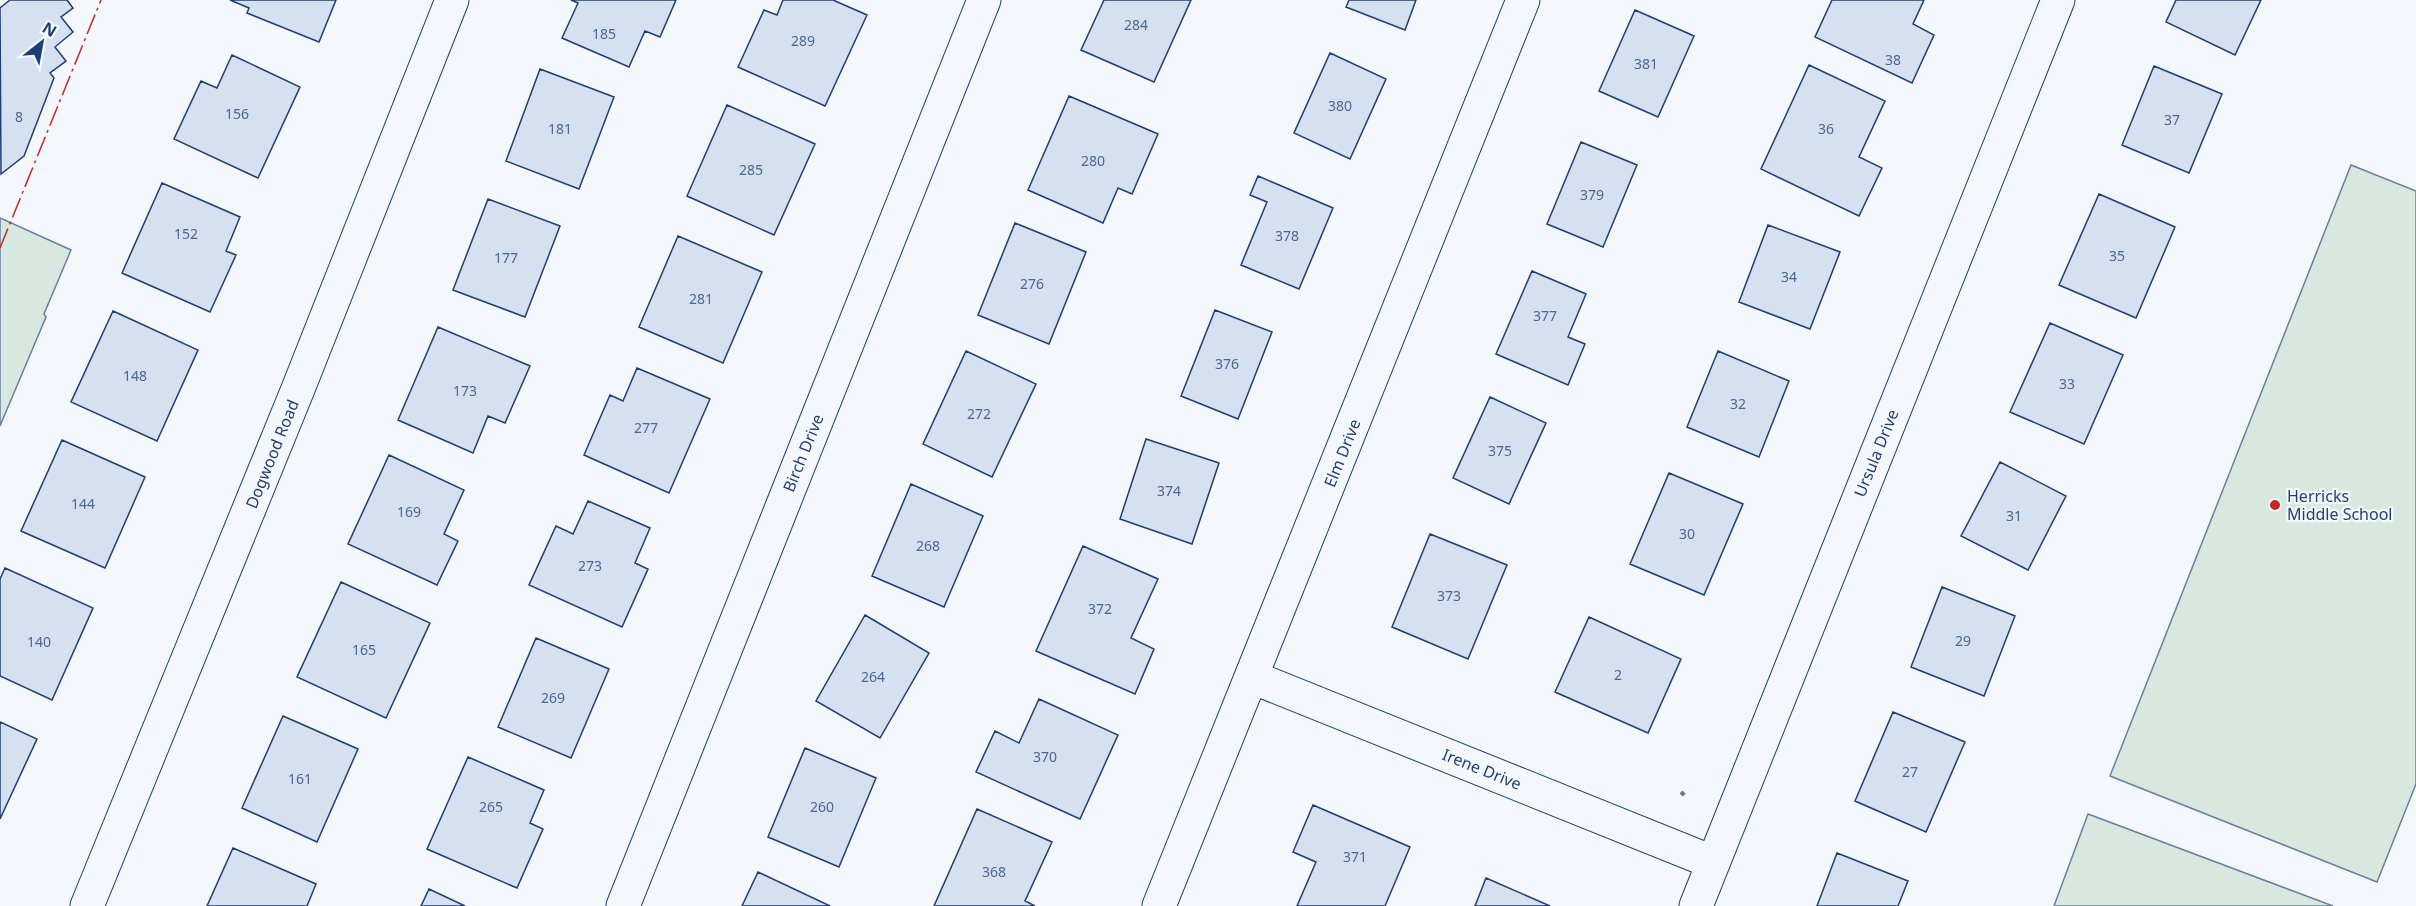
<svg xmlns="http://www.w3.org/2000/svg" width="2416" height="906" font-family="'Noto Sans',sans-serif">
<style>
.green{fill:#d7e8df;stroke:#687fa3;stroke-width:1.5}
.building{fill:#d5e0f0;stroke:#1d3f73;stroke-width:1.5}
.lines{fill:none;stroke-linecap:round;stroke-linejoin:round}
.street-casing{stroke:#1d3f73;stroke-width:35}
.path{stroke:#5e769c;stroke-width:4;stroke-dasharray:4.5 3;stroke-linecap:butt}
.street{stroke:#f4f7fb;stroke-width:33}
.power{stroke:#c62828;stroke-width:1.5;stroke-dasharray:21 4.5 3 4.5;stroke-linecap:butt}
.poi-dot{fill:#c62828;stroke:#f4f7fb;stroke-width:2}
.labels{text-anchor:middle;stroke-width:4.5;stroke-linejoin:round;paint-order:stroke}
.number-label{font-size:14px;fill:#4b6792}
.street-label{font-size:16px;fill:#1d3f73;stroke:#f4f7fb}
.poi-label{font-size:16px;fill:#1d3f73;stroke:#f4f7fb;text-anchor:start}
</style>
<rect width="100%" height="100%" fill="#f4f7fb"/>
<path class="green" d="M 2351,165 L 2416,191 L 2416,784 L 2377,882 L 2110,776 Z
M 0,218 L 71,250 L 44,314 L 46,317 L 0,426 Z
M 2088,814 L 2333,906 L 2054,906 Z"/>
<path class="building" d="M 10,0 L 67,0 L 73,8 L 61,17 L 73,32 L 55,47 L 66,61 L 50,73 L 54,78 L 24,156 L 1,174 L 0,8 Z
M 230,0 L 336,0 L 319,42 L 247,13 L 249,8 Z
M 571,0 L 676,0 L 660,37 L 645,31 L 629,67 L 562,38 L 578,3 Z
M 783,0 L 833,0 L 867,15 L 825,106 L 738,67 L 764,10 L 777,15 Z
M 1104,0 L 1191,0 L 1154,82 L 1081,50 Z
M 1349,0 L 1416,0 L 1405,30 L 1346,7 Z
M 1832,0 L 1924,0 L 1913,24 L 1934,35 L 1912,83 L 1815,37 Z
M 2176,0 L 2261,0 L 2235,55 L 2166,22 Z
M 1635,10 L 1694,36 L 1658,117 L 1599,91 Z
M 1330,53 L 1386,79 L 1350,159 L 1294,133 Z
M 232,55 L 300,87 L 258,178 L 174,139 L 201,81 L 217,88 Z
M 1809,65 L 1885,101 L 1859,157 L 1882,168 L 1859,216 L 1761,169 Z
M 2154,66 L 2222,94 L 2189,173 L 2122,145 Z
M 540,69 L 614,97 L 579,189 L 506,161 Z
M 1069,96 L 1158,134 L 1132,194 L 1118,188 L 1103,223 L 1028,190 Z
M 727,105 L 815,144 L 774,235 L 687,196 Z
M 1581,142 L 1637,165 L 1603,247 L 1547,224 Z
M 1258,176 L 1333,208 L 1299,289 L 1241,265 L 1267,202 L 1250,195 Z
M 162,183 L 240,217 L 226,251 L 236,255 L 210,312 L 122,273 Z
M 2099,194 L 2175,227 L 2136,318 L 2059,285 Z
M 488,199 L 560,226 L 525,317 L 453,290 Z
M 1015,223 L 1086,252 L 1049,344 L 978,315 Z
M 1768,225 L 1840,252 L 1810,329 L 1739,302 Z
M 678,236 L 762,272 L 723,363 L 639,327 Z
M 1532,271 L 1586,294 L 1568,337 L 1585,344 L 1568,385 L 1496,354 Z
M 1215,310 L 1272,332 L 1238,419 L 1181,396 Z
M 113,311 L 198,350 L 157,441 L 71,402 Z
M 2050,323 L 2123,355 L 2084,444 L 2010,412 Z
M 438,327 L 530,366 L 505,423 L 488,416 L 473,453 L 398,420 Z
M 966,351 L 1036,384 L 992,477 L 923,444 Z
M 1718,351 L 1789,381 L 1759,457 L 1687,427 Z
M 637,368 L 710,399 L 669,493 L 584,455 L 610,395 L 623,401 Z
M 1490,397 L 1546,423 L 1509,504 L 1453,478 Z
M 1146,439 L 1219,463 L 1192,544 L 1120,519 Z
M 62,440 L 145,477 L 105,568 L 21,531 Z
M 389,455 L 464,490 L 444,534 L 458,541 L 437,585 L 348,544 Z
M 2000,462 L 2066,496 L 2028,570 L 1961,536 Z
M 1669,473 L 1743,504 L 1704,595 L 1630,564 Z
M 911,484 L 983,516 L 944,607 L 872,576 Z
M 588,501 L 650,528 L 635,563 L 648,569 L 622,627 L 529,585 L 556,526 L 573,534 Z
M 1430,534 L 1507,565 L 1468,659 L 1392,627 Z
M 1083,546 L 1158,579 L 1131,638 L 1154,649 L 1135,694 L 1036,651 Z
M 5,568 L 93,608 L 52,700 L 0,676 L 0,579 Z
M 341,582 L 430,623 L 386,718 L 297,677 Z
M 1942,587 L 2015,616 L 1984,696 L 1911,667 Z
M 865,615 L 929,653 L 880,738 L 816,701 Z
M 1589,617 L 1681,659 L 1648,733 L 1555,692 Z
M 536,638 L 609,669 L 571,758 L 498,727 Z
M 1039,699 L 1118,735 L 1080,819 L 976,772 L 995,731 L 1019,743 Z
M 1893,712 L 1965,742 L 1926,832 L 1855,801 Z
M 283,716 L 358,749 L 317,842 L 242,808 Z
M 0,722 L 37,739 L 0,819 Z
M 805,748 L 876,778 L 839,867 L 768,837 Z
M 468,757 L 544,790 L 530,823 L 543,829 L 517,888 L 427,849 Z
M 1313,805 L 1410,847 L 1385,906 L 1297,906 L 1316,862 L 1293,852 Z
M 977,809 L 1052,842 L 1025,901 L 1035,906 L 934,906 Z
M 233,848 L 316,884 L 307,906 L 207,906 Z
M 1837,853 L 1908,881 L 1898,906 L 1817,906 Z
M 758,872 L 830,906 L 742,906 Z
M 1486,878 L 1550,906 L 1475,906 Z
M 429,889 L 465,906 L 421,906 Z"/>
<g class="lines">
<defs>
<path id="street" d="M 1252,677 L 1712,862
M 87,906 L 298,389 L 452,0
M 623,906 L 984,0
M 1159,906 L 1523,0
M 1696,906 L 2058,0"/>
</defs>
<use href="#street" class="street-casing"/>
<path class="path" d="M 1681,792 L 1685,796"/>
<use href="#street" class="street"/>
<path class="power" d="M 0,248 L 101,0"/>
</g>
<circle class="poi-dot" cx="2275" cy="505" r="6"/>
<g class="labels">
<g class="number-label">
<text x="1136" y="30">284</text>
<text x="604" y="39">185</text>
<text x="803" y="46">289</text>
<text x="1893" y="65">38</text>
<text x="1646" y="69">381</text>
<text x="1340" y="111">380</text>
<text x="237" y="119">156</text>
<text x="19" y="122">8</text>
<text x="2172" y="125">37</text>
<text x="560" y="134">181</text>
<text x="1826" y="134">36</text>
<text x="1093" y="166">280</text>
<text x="751" y="175">285</text>
<text x="1592" y="200">379</text>
<text x="186" y="239">152</text>
<text x="1287" y="241">378</text>
<text x="2117" y="261">35</text>
<text x="506" y="263">177</text>
<text x="1789" y="282">34</text>
<text x="1032" y="289">276</text>
<text x="701" y="304">281</text>
<text x="1545" y="321">377</text>
<text x="1227" y="369">376</text>
<text x="135" y="381">148</text>
<text x="2067" y="389">33</text>
<text x="465" y="396">173</text>
<text x="1738" y="409">32</text>
<text x="979" y="419">272</text>
<text x="646" y="433">277</text>
<text x="1500" y="456">375</text>
<text x="1169" y="496">374</text>
<text x="83" y="509">144</text>
<text x="409" y="517">169</text>
<text x="2014" y="521">31</text>
<text x="1687" y="539">30</text>
<text x="928" y="551">268</text>
<text x="590" y="571">273</text>
<text x="1449" y="601">373</text>
<text x="1100" y="614">372</text>
<text x="1963" y="646">29</text>
<text x="39" y="647">140</text>
<text x="364" y="655">165</text>
<text x="1618" y="680">2</text>
<text x="873" y="682">264</text>
<text x="553" y="703">269</text>
<text x="1045" y="762">370</text>
<text x="1910" y="777">27</text>
<text x="300" y="784">161</text>
<text x="491" y="812">265</text>
<text x="822" y="812">260</text>
<text x="1355" y="862">371</text>
<text x="994" y="877">368</text>
</g>
<g class="street-label">
<text transform="translate(803 453) rotate(-68)" y="6">Birch Drive</text>
<text transform="translate(1342 453) rotate(-68)" y="6">Elm Drive</text>
<text transform="translate(1876 453) rotate(-68)" y="6">Ursula Drive</text>
<text transform="translate(272 454) rotate(-68)" y="6">Dogwood Road</text>
<text transform="translate(1482 769) rotate(22)" y="6">Irene Drive</text>
</g>
<g class="poi-label">
<text x="2287" y="502">Herricks<tspan x="2287" dy="18">Middle School</tspan></text>
</g>
</g>
<g transform="translate(42 42) rotate(31)" stroke="#f4f7fb" stroke-width="4.5" paint-order="stroke">
<path d="M0-4.5L10 22L0 15L-10 22Z" fill="#1d3f73"/>
<text y="-9" font-size="16" font-weight="bold" text-anchor="middle" fill="#1d3f73">N</text>
</g>
</svg>
